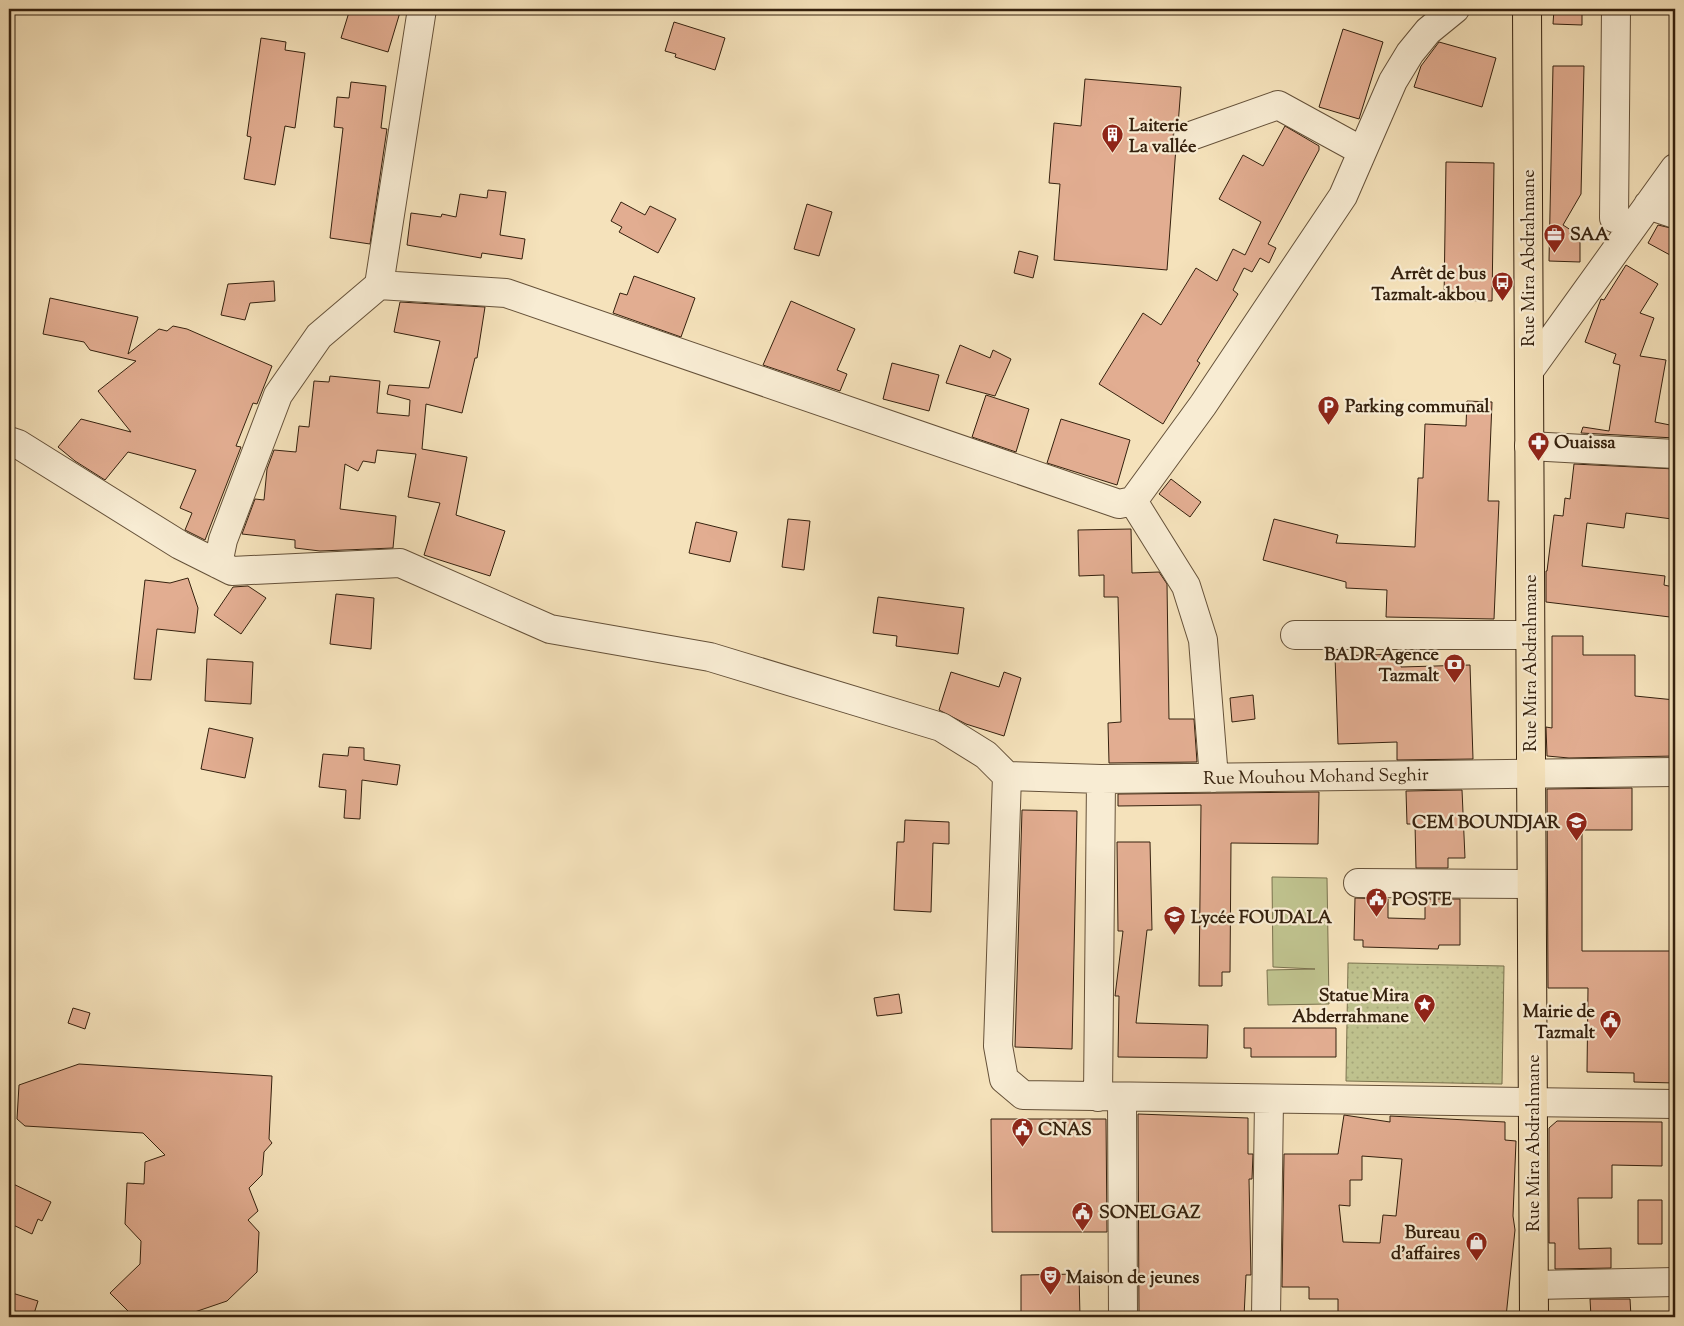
<svg xmlns="http://www.w3.org/2000/svg" width="1684" height="1326" font-family="'Sorts Mill Goudy',serif">
<style>
.green{fill:url(#green-dots);stroke:#7a724e}
.pitch{fill:#bfc28e;stroke:#7a724e}
.building{fill:#e2ad91;stroke:#35210e;fill-rule:evenodd}
.lines{fill:none;stroke-linecap:round;stroke-linejoin:round}
.minor-casing{stroke:#655139;stroke-width:30}
.major-casing{stroke:#35210e;stroke-width:30}
.minor{stroke:#f8ecd3;stroke-width:28}
.major{stroke:#f5e2bb;stroke-width:28}
.labels{text-anchor:middle;stroke-width:4.5;stroke-linejoin:round;paint-order:stroke}
.poi-label{font-size:18px;font-weight:bold;fill:#35210e;stroke:#f8ecd3;text-anchor:start}
.street-label{font-size:18px;fill:#35210e;stroke:#f8ecd3}
</style>
<defs>
<pattern id="green-dots" width="8" height="8" patternUnits="userSpaceOnUse" patternTransform="scale(1.25)"><rect width="8" height="8" fill="#bfc28e"/><path d="M2 2h.1M6 6h.1" fill="none" stroke="#a5a679" stroke-width="1.8" stroke-linecap="round"/></pattern>
</defs>
<rect width="100%" height="100%" fill="#f5e2bb"/>
<filter id="stains"><feTurbulence type="fractalNoise" baseFrequency=".004" numOctaves="4"/><feColorMatrix values="0 0 0 0 .2 0 0 0 0 .09 0 0 0 0 .02 0 0 0 .5 -.17"/></filter>
<radialGradient id="worn" r=".72"><stop offset=".6" stop-color="#630" stop-opacity="0"/><stop offset="1" stop-color="#630" stop-opacity=".3"/></radialGradient>
<path class="green" d="M 1348,963 L 1504,966 L 1502,1084 L 1346,1081 Z"/>
<path class="pitch" d="M 1272,877 L 1327,878 L 1329,1004 L 1268,1005 L 1267,970 L 1315,969 L 1273,967 Z"/>
<path class="building" d="M 350,9 L 401,9 L 388,52 L 341,38 Z
M 1554,9 L 1582,9 L 1582,25 L 1553,24 Z
M 674,22 L 725,38 L 715,70 L 675,57 L 676,54 L 665,51 Z
M 1343,29 L 1383,42 L 1359,119 L 1319,107 Z
M 261,38 L 286,42 L 285,50 L 305,53 L 295,128 L 285,126 L 275,185 L 244,179 L 251,137 L 247,136 Z
M 1439,42 L 1496,58 L 1482,107 L 1414,87 L 1421,66 Z
M 1553,66 L 1584,66 L 1581,194 L 1563,225 L 1580,236 L 1580,262 L 1549,261 Z
M 1085,79 L 1181,87 L 1178,125 L 1173,135 L 1176,147 L 1167,270 L 1054,260 L 1060,184 L 1049,183 L 1054,123 L 1081,126 Z
M 351,82 L 386,86 L 381,128 L 387,129 L 370,244 L 330,238 L 343,128 L 334,127 L 337,97 L 349,98 Z
M 1285,126 L 1319,146 L 1319,150 L 1268,244 L 1276,248 L 1269,263 L 1260,258 L 1252,272 L 1244,268 L 1233,290 L 1238,294 L 1197,361 L 1200,363 L 1163,424 L 1099,384 L 1143,313 L 1161,325 L 1196,268 L 1217,281 L 1233,249 L 1245,255 L 1261,222 L 1219,199 L 1243,155 L 1263,166 Z
M 1446,162 L 1494,163 L 1492,301 L 1444,300 Z
M 488,190 L 506,192 L 500,235 L 525,239 L 522,259 L 482,253 L 481,258 L 407,245 L 411,213 L 441,217 L 442,214 L 456,217 L 460,194 L 487,198 Z
M 621,202 L 645,215 L 650,206 L 676,219 L 658,253 L 619,232 L 622,227 L 611,221 Z
M 807,204 L 832,212 L 819,256 L 794,249 Z
M 1658,225 L 1675,229 L 1675,246 L 1670,255 L 1648,243 Z
M 1019,251 L 1038,256 L 1033,278 L 1014,273 Z
M 1626,265 L 1658,284 L 1640,313 L 1654,318 L 1640,356 L 1666,360 L 1655,422 L 1675,426 L 1675,438 L 1581,433 L 1583,427 L 1609,431 L 1620,365 L 1613,363 L 1616,354 L 1585,342 L 1601,299 L 1604,300 Z
M 634,276 L 695,298 L 681,337 L 613,313 L 620,293 L 627,295 Z
M 274,281 L 275,301 L 250,303 L 245,320 L 221,315 L 228,284 Z
M 50,298 L 138,317 L 128,354 L 159,329 L 167,331 L 173,326 L 187,329 L 272,366 L 257,404 L 253,403 L 236,446 L 241,447 L 205,540 L 185,530 L 192,513 L 180,508 L 196,470 L 128,452 L 105,480 L 75,461 L 58,447 L 81,419 L 131,432 L 98,391 L 136,361 L 90,350 L 84,342 L 43,334 Z
M 791,301 L 855,329 L 837,370 L 847,374 L 840,391 L 763,365 Z
M 400,302 L 485,307 L 477,358 L 475,358 L 462,413 L 426,404 L 422,449 L 467,457 L 456,515 L 505,531 L 490,576 L 424,555 L 440,503 L 408,497 L 416,454 L 377,450 L 375,463 L 363,461 L 358,471 L 345,464 L 340,509 L 396,516 L 393,548 L 320,551 L 295,548 L 295,540 L 242,534 L 255,499 L 264,500 L 267,469 L 274,450 L 296,452 L 299,426 L 309,427 L 314,381 L 329,382 L 330,376 L 380,381 L 377,413 L 409,416 L 410,400 L 387,394 L 389,385 L 429,388 L 440,341 L 394,332 Z
M 960,345 L 990,358 L 993,350 L 1011,359 L 995,396 L 946,383 Z
M 892,363 L 939,375 L 929,411 L 883,399 Z
M 986,395 L 1029,409 L 1016,452 L 972,437 Z
M 1467,401 L 1492,402 L 1488,501 L 1499,501 L 1494,619 L 1386,617 L 1387,590 L 1346,588 L 1346,582 L 1263,560 L 1274,519 L 1338,535 L 1336,543 L 1415,547 L 1418,478 L 1423,478 L 1425,424 L 1466,426 Z
M 1061,419 L 1130,440 L 1117,485 L 1047,463 Z
M 1574,464 L 1675,469 L 1672,519 L 1626,513 L 1624,528 L 1587,523 L 1582,566 L 1665,576 L 1664,585 L 1673,587 L 1670,617 L 1546,602 L 1546,571 L 1547,571 L 1554,515 L 1563,516 L 1565,498 L 1570,499 Z
M 1171,479 L 1201,502 L 1190,517 L 1159,494 Z
M 788,519 L 810,521 L 804,570 L 782,567 Z
M 696,522 L 737,532 L 730,562 L 689,553 Z
M 1131,529 L 1132,573 L 1159,572 L 1167,584 L 1169,719 L 1194,719 L 1197,762 L 1109,763 L 1108,723 L 1121,722 L 1118,597 L 1104,597 L 1104,575 L 1079,576 L 1078,530 Z
M 188,578 L 198,608 L 195,633 L 157,629 L 151,680 L 134,679 L 145,580 L 170,583 Z
M 248,586 L 266,598 L 241,634 L 214,615 L 233,587 Z
M 336,594 L 374,598 L 371,649 L 330,644 Z
M 878,597 L 964,608 L 958,654 L 896,646 L 897,636 L 873,633 Z
M 1552,636 L 1583,636 L 1583,655 L 1635,655 L 1635,696 L 1675,700 L 1675,756 L 1569,758 L 1547,756 L 1546,727 L 1552,728 Z
M 1400,654 L 1401,667 L 1470,665 L 1473,759 L 1397,760 L 1397,742 L 1338,744 L 1335,656 Z
M 207,659 L 253,662 L 251,704 L 205,701 Z
M 951,672 L 999,687 L 1004,672 L 1021,678 L 1004,736 L 966,724 L 939,710 Z
M 1253,695 L 1255,719 L 1232,722 L 1230,698 Z
M 209,728 L 253,738 L 245,778 L 201,769 Z
M 349,747 L 364,748 L 364,760 L 400,765 L 397,785 L 362,780 L 360,819 L 344,818 L 346,790 L 319,787 L 323,754 L 348,756 Z
M 1632,788 L 1632,830 L 1582,830 L 1582,951 L 1675,951 L 1675,1083 L 1634,1082 L 1634,1073 L 1587,1072 L 1588,988 L 1548,988 L 1547,789 Z
M 1462,790 L 1465,858 L 1448,858 L 1448,868 L 1416,868 L 1415,824 L 1407,824 L 1406,791 Z
M 1319,792 L 1318,844 L 1231,843 L 1230,972 L 1222,972 L 1222,986 L 1199,986 L 1201,805 L 1118,806 L 1118,794 Z
M 1022,810 L 1077,811 L 1072,1049 L 1015,1047 Z
M 905,820 L 949,822 L 949,844 L 933,843 L 931,912 L 894,910 L 897,842 L 904,842 Z
M 1117,842 L 1150,842 L 1152,930 L 1147,930 L 1136,1023 L 1208,1025 L 1207,1058 L 1118,1057 L 1119,996 L 1115,996 L 1123,931 L 1118,931 Z
M 1355,898 L 1388,899 L 1388,918 L 1425,919 L 1425,899 L 1460,899 L 1460,945 L 1439,945 L 1438,949 L 1363,947 L 1363,940 L 1354,940 Z
M 899,994 L 902,1013 L 877,1016 L 874,998 Z
M 73,1008 L 90,1013 L 85,1029 L 68,1023 Z
M 1244,1028 L 1336,1028 L 1336,1057 L 1251,1057 L 1251,1048 L 1244,1048 Z
M 79,1064 L 272,1076 L 269,1139 L 272,1143 L 264,1152 L 262,1175 L 249,1188 L 258,1211 L 248,1220 L 259,1232 L 257,1272 L 227,1301 L 180,1317 L 134,1317 L 110,1293 L 140,1264 L 141,1241 L 125,1224 L 127,1183 L 144,1184 L 145,1162 L 165,1155 L 143,1133 L 25,1126 L 17,1119 L 19,1085 Z
M 1138,1114 L 1248,1118 L 1248,1154 L 1253,1154 L 1252,1179 L 1249,1179 L 1251,1275 L 1246,1275 L 1244,1317 L 1139,1317 Z
M 1344,1115 L 1390,1122 L 1390,1116 L 1505,1122 L 1505,1140 L 1516,1141 L 1513,1216 L 1515,1230 L 1506,1317 L 1405,1317 L 1405,1315 L 1338,1313 L 1338,1299 L 1309,1299 L 1309,1287 L 1282,1287 L 1284,1154 L 1338,1154 ZM 1362,1156 L 1402,1159 L 1396,1216 L 1383,1215 L 1380,1243 L 1343,1242 L 1339,1205 L 1350,1206 L 1350,1180 L 1362,1180 Z
M 991,1119 L 1106,1119 L 1107,1232 L 992,1232 Z
M 1557,1121 L 1662,1122 L 1662,1166 L 1612,1165 L 1612,1198 L 1578,1198 L 1579,1249 L 1611,1248 L 1611,1268 L 1555,1269 L 1555,1243 L 1549,1243 L 1549,1128 Z
M 9,1182 L 51,1202 L 42,1221 L 38,1219 L 32,1234 L 9,1223 Z
M 1638,1200 L 1662,1200 L 1662,1244 L 1638,1244 Z
M 1079,1274 L 1080,1317 L 1021,1317 L 1021,1275 Z
M 9,1292 L 38,1301 L 33,1317 L 9,1317 Z
M 1590,1299 L 1630,1299 L 1631,1317 L 1591,1317 Z"/>
<g class="lines">
<defs>
<path id="minor" d="M 422,9 L 379,285 L 506,293 L 1119,504 L 1133,501
M 1188,137 L 1278,105 L 1362,151
M 1648,205 L 1675,214
M 1614,218 L 1616,9
M 1529,371 L 1675,168
M 9,441 L 18,444 L 180,545 L 232,571 L 400,563 L 550,629 L 710,657 L 941,727 L 986,755 L 1007,776 L 1101,779 L 1675,772
M 1529,446 L 1675,454
M 218,564 L 223,540 L 278,395 L 319,336 L 379,285
M 1295,635 L 1530,635
M 1007,776 L 998,1046 L 1004,1079 L 1023,1095 L 1675,1104
M 1214,778 L 1203,640 L 1186,586 L 1133,501 L 1203,405 L 1343,196 L 1393,81 L 1410,53 L 1428,31 L 1455,9
M 1358,883 L 1531,884
M 1098,1097 L 1101,779
M 1122,1098 L 1123,1317
M 1534,1285 L 1675,1282
M 1266,1317 L 1269,1100"/>
<path id="major" d="M 1527,9 L 1534,1317"/>
</defs>
<use href="#minor" class="minor-casing"/>
<use href="#major" class="major-casing"/>
<use href="#minor" class="minor"/>
<use href="#major" class="major"/>
</g>
<defs>
<symbol id="building-pin" viewBox="-11 -11 22 30"><path d="M0 17L-7.5 6A9.5 9.5 0 1 1 7.5 6Z" fill="#8f2418" stroke="#f8ecd3"/><path d="M-4-6H4V6H1V3H-1V6H-4ZM-2.5-4.3h1.7v1.8h-1.7ZM.8-4.3h1.7v1.8H.8ZM-2.5-1h1.7V.8h-1.7ZM.8-1h1.7V.8H.8Z" fill="#fff"/></symbol>
<symbol id="office-pin" viewBox="-11 -11 22 30"><path d="M0 17L-7.5 6A9.5 9.5 0 1 1 7.5 6Z" fill="#8f2418" stroke="#f8ecd3"/><path d="M-6-3h4V-5.5h4V-3h4V5H-6ZM-1-4.5V-3h2v-1.5ZM-6 0V1H6V0Z" fill="#fff"/></symbol>
<symbol id="bus-pin" viewBox="-11 -11 22 30"><path d="M0 17L-7.5 6A9.5 9.5 0 1 1 7.5 6Z" fill="#8f2418" stroke="#f8ecd3"/><path d="M-5-6H5V4H4V6H2V4H-2V6H-4V4H-5ZM-3.5-4V0h7V-4ZM-3.5 1.2v1.5H-2V1.2ZM2 1.2v1.5H3.5V1.2Z" fill="#fff"/></symbol>
<symbol id="parking-pin" viewBox="-11 -11 22 30"><path d="M0 17L-7.5 6A9.5 9.5 0 1 1 7.5 6Z" fill="#8f2418" stroke="#f8ecd3"/><path d="M-3.5-5.5H1a3.5 3.5 0 0 1 0 7H-1V5.5H-3.5ZM-1-3.4V-.6H.8a1.4 1.4 0 0 0 0-2.8Z" fill="#fff"/></symbol>
<symbol id="pharmacy-pin" viewBox="-11 -11 22 30"><path d="M0 17L-7.5 6A9.5 9.5 0 1 1 7.5 6Z" fill="#8f2418" stroke="#f8ecd3"/><path d="M-2-6h4v4h4v4h-4v4h-4v-4h-4v-4h4Z" fill="#fff"/></symbol>
<symbol id="bank-pin" viewBox="-11 -11 22 30"><path d="M0 17L-7.5 6A9.5 9.5 0 1 1 7.5 6Z" fill="#8f2418" stroke="#f8ecd3"/><path d="M-6-4H6V4H-6ZM0-2.3a2.3 2.3 0 1 0 0 4.6a2.3 2.3 0 1 0 0-4.6Z" fill="#fff"/></symbol>
<symbol id="school-pin" viewBox="-11 -11 22 30"><path d="M0 17L-7.5 6A9.5 9.5 0 1 1 7.5 6Z" fill="#8f2418" stroke="#f8ecd3"/><path d="M0-5L7-2L0 1L-7-2ZM-4 1L0 2.5L4 1V4Q0 6-4 4Z" fill="#fff"/></symbol>
<symbol id="civic-pin" viewBox="-11 -11 22 30"><path d="M0 17L-7.5 6A9.5 9.5 0 1 1 7.5 6Z" fill="#8f2418" stroke="#f8ecd3"/><path d="M-.6-6.5H3V-4.5H.6V-3L4-1V1h2V6H-6V1h2V-1L-.6-3ZM-1.2 2.5V6h2.4V2.5Z" fill="#fff"/></symbol>
<symbol id="sight-pin" viewBox="-11 -11 22 30"><path d="M0 17L-7.5 6A9.5 9.5 0 1 1 7.5 6Z" fill="#8f2418" stroke="#f8ecd3"/><path d="M0-6L1.8-2.2L6-1.7L2.9 1.2L3.7 5.4L0 3.3L-3.7 5.4L-2.9 1.2L-6-1.7L-1.8-2.2Z" fill="#fff"/></symbol>
<symbol id="shop-pin" viewBox="-11 -11 22 30"><path d="M0 17L-7.5 6A9.5 9.5 0 1 1 7.5 6Z" fill="#8f2418" stroke="#f8ecd3"/><path d="M-5-2.5h2.3a2.7 3.5 0 0 1 5.4 0H5L5.5 6h-11ZM-1.5-2.5h3a1.5 2.3 0 0 0-3 0Z" fill="#fff"/></symbol>
<symbol id="theatre-pin" viewBox="-11 -11 22 30"><path d="M0 17L-7.5 6A9.5 9.5 0 1 1 7.5 6Z" fill="#8f2418" stroke="#f8ecd3"/><path d="M-5-5.5Q0-4 5-5.5V0Q5 5 0 6Q-5 5-5 0ZM-3.3-2.5H-1v1.5H-3.3ZM1-2.5H3.3v1.5H1ZM-2.8 1Q0 5.5 2.8 1Z" fill="#fff"/></symbol>
</defs>
<g fill-rule="evenodd">
<use href="#building-pin" x="1100" y="122" width="25" height="34"/>
<use href="#office-pin" x="1542" y="222" width="25" height="34"/>
<use href="#bus-pin" x="1490" y="270" width="25" height="34"/>
<use href="#parking-pin" x="1316" y="394" width="25" height="34"/>
<use href="#pharmacy-pin" x="1526" y="430" width="25" height="34"/>
<use href="#bank-pin" x="1442" y="652" width="25" height="34"/>
<use href="#school-pin" x="1564" y="810" width="25" height="34"/>
<use href="#civic-pin" x="1364" y="886" width="25" height="34"/>
<use href="#school-pin" x="1162" y="904" width="25" height="34"/>
<use href="#sight-pin" x="1412" y="992" width="25" height="34"/>
<use href="#civic-pin" x="1598" y="1008" width="25" height="34"/>
<use href="#civic-pin" x="1010" y="1116" width="25" height="34"/>
<use href="#civic-pin" x="1070" y="1200" width="25" height="34"/>
<use href="#shop-pin" x="1464" y="1230" width="25" height="34"/>
<use href="#theatre-pin" x="1038" y="1264" width="25" height="34"/>
</g>
<g class="labels">
<g class="poi-label">
<text x="1129" y="131">Laiterie<tspan x="1129" dy="21">La vallée</tspan></text>
<text x="1570" y="240">SAA</text>
<text x="1486" y="279" text-anchor="end">Arrêt de bus<tspan x="1486" dy="21">Tazmalt-akbou</tspan></text>
<text x="1345" y="412">Parking communal</text>
<text x="1554" y="448">Ouaissa</text>
<text x="1439" y="660" text-anchor="end">BADR Agence<tspan x="1439" dy="21">Tazmalt</tspan></text>
<text x="1560" y="828" text-anchor="end">CEM BOUNDJAR</text>
<text x="1392" y="905">POSTE</text>
<text x="1191" y="923">Lycée FOUDALA</text>
<text x="1409" y="1001" text-anchor="end">Statue Mira<tspan x="1409" dy="21">Abderrahmane</tspan></text>
<text x="1595" y="1017" text-anchor="end">Mairie de<tspan x="1595" dy="21">Tazmalt</tspan></text>
<text x="1038" y="1135">CNAS</text>
<text x="1099" y="1218">SONELGAZ</text>
<text x="1460" y="1238" text-anchor="end">Bureau<tspan x="1460" dy="21">d'affaires</tspan></text>
<text x="1066" y="1283">Maison de jeunes</text>
</g>
<g class="street-label">
<text transform="translate(1528 258) rotate(-90)" y="6">Rue Mira Abdrahmane</text>
<text transform="translate(1530 663) rotate(-90)" y="6">Rue Mira Abdrahmane</text>
<text transform="translate(1316 776) rotate(-1)" y="6">Rue Mouhou Mohand Seghir</text>
<text transform="translate(1533 1143) rotate(-90)" y="6">Rue Mira Abdrahmane</text>
</g>
</g>
<rect width="1684" height="1326" fill="none" stroke="#f5e2bb" stroke-width="30"/>
<rect x="10" y="10" width="1664" height="1306" fill="none" stroke="#35210e" stroke-width="2.5"/>
<rect x="15" y="15" width="1654" height="1296" fill="none" stroke="#35210e"/>
<rect width="100%" height="100%" filter="url(#stains)"/>
<rect width="100%" height="100%" fill="url(#worn)"/>
</svg>
